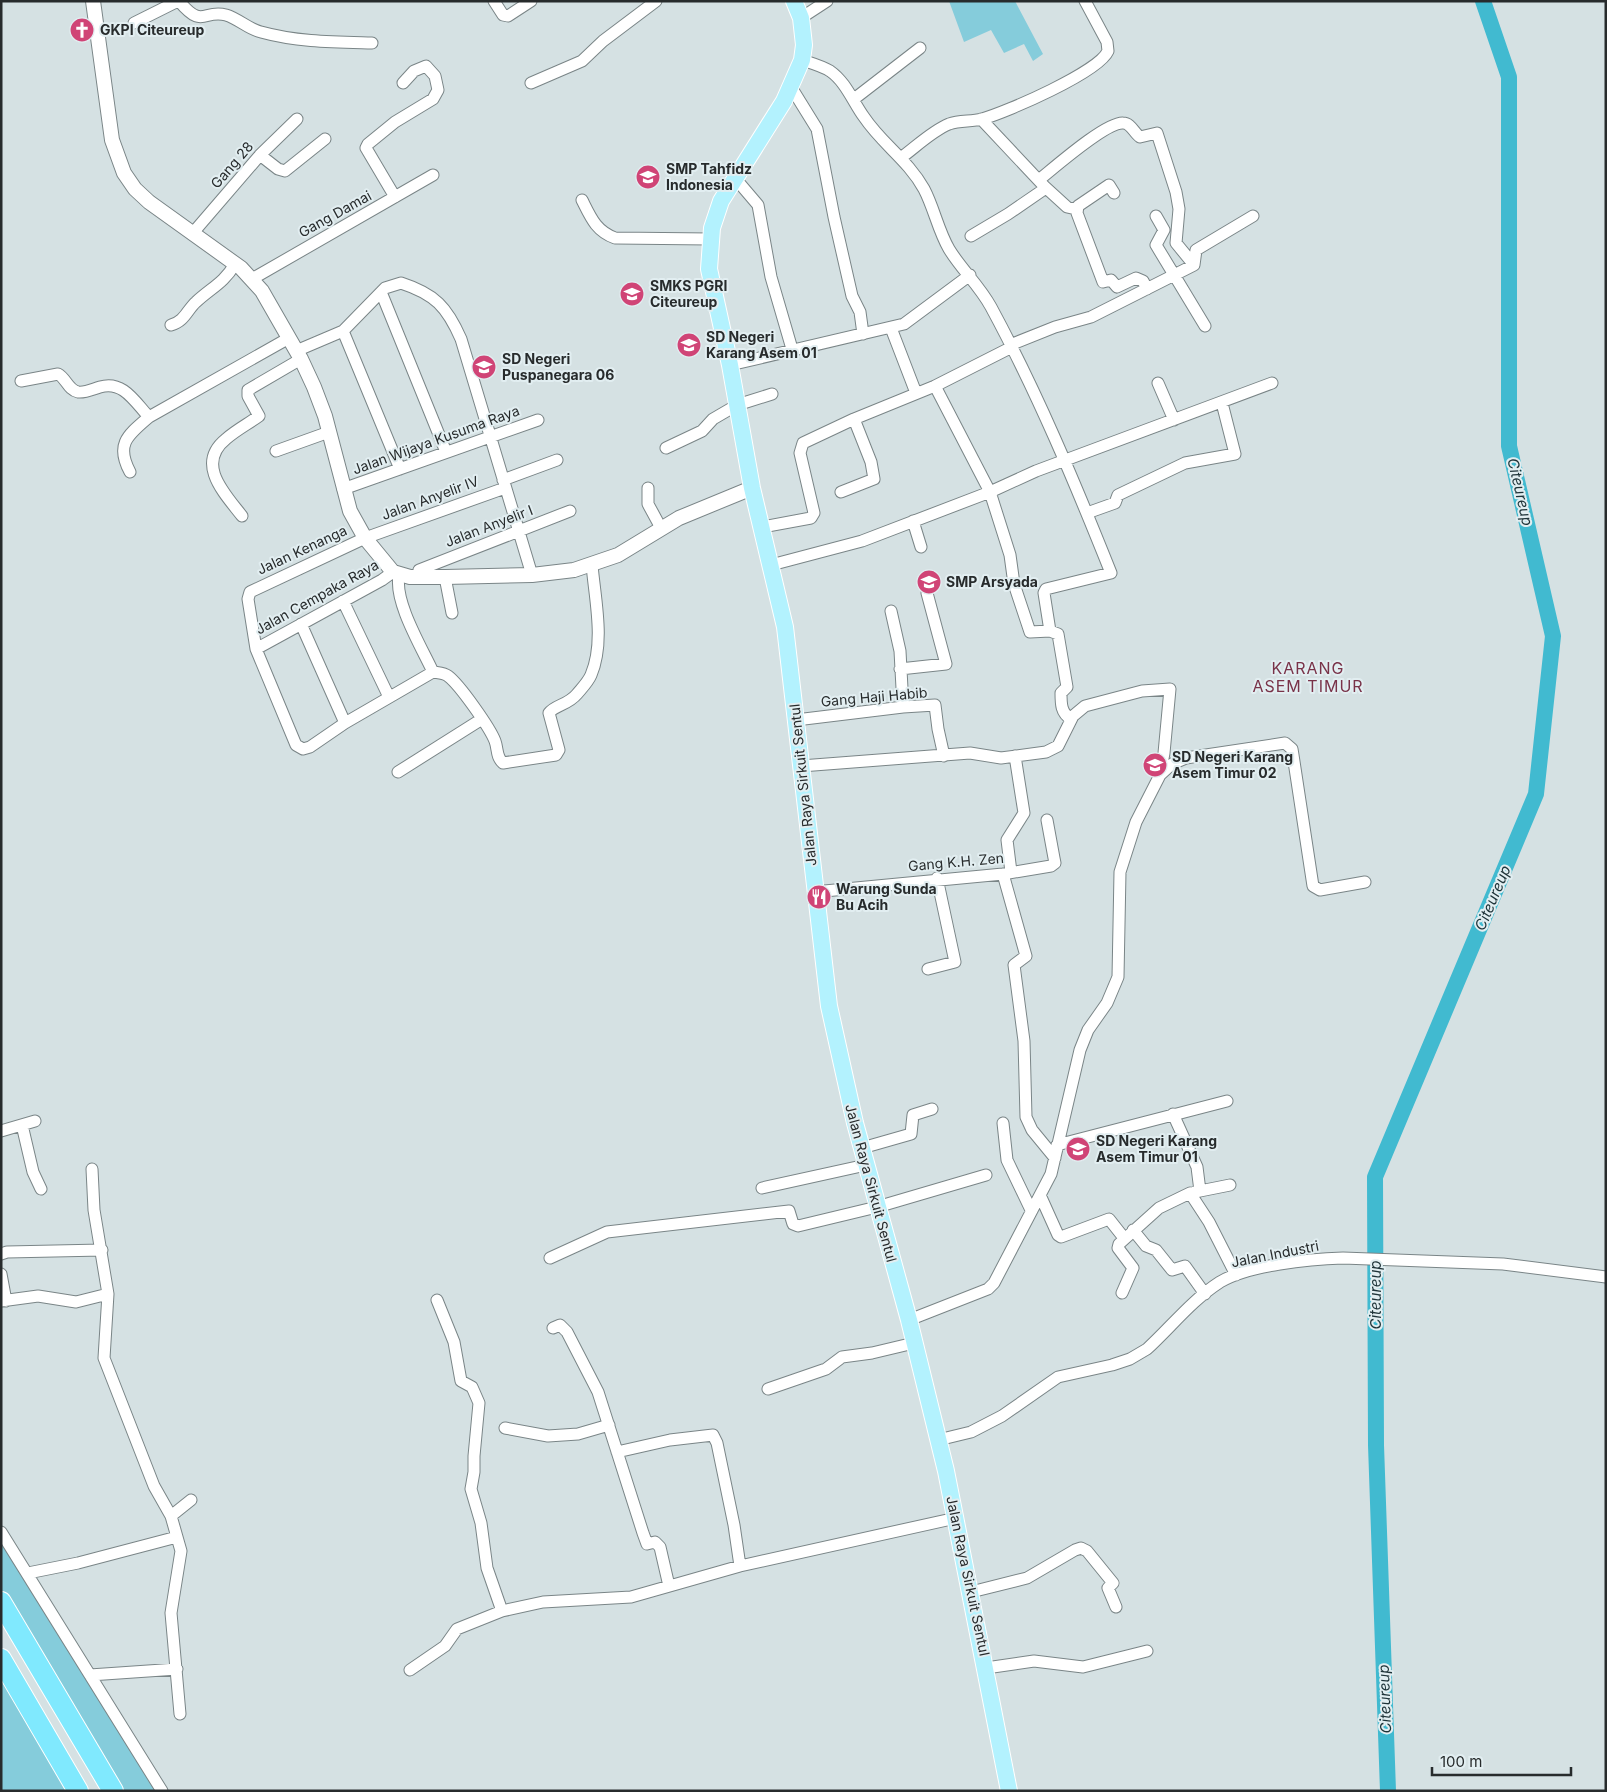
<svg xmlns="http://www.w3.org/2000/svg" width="1607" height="1792" font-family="Inter,sans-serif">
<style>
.green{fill:#85ccdb}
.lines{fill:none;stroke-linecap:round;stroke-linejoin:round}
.river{stroke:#41bad0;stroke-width:16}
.minor-casing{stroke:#7a8587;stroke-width:13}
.tertiary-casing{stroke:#7a8587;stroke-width:16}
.primary-casing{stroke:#fff;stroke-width:18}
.motorway-casing{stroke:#fff;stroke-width:22}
.minor{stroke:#fff;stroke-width:11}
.tertiary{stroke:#fff;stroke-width:14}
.primary{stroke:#b3f2fe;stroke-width:16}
.motorway{stroke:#80e9fe;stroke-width:20}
.labels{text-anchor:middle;stroke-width:4;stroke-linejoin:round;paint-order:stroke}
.poi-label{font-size:14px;font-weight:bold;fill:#272b2c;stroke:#e2eef1;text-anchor:start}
.street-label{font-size:14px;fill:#272b2c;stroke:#e2eef1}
.water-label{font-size:15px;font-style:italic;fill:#1e3338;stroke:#e2eef1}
.quarter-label{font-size:16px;letter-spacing:1px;fill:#793349;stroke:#e2eef1}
</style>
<rect width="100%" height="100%" fill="#d5e1e3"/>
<path class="green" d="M 949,1 L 1015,1 L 1043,54 L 1033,61 L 1024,44 L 1004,53 L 991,30 L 964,42 Z
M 1,1531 L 162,1791 L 113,1791 L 1,1602 Z
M 1,1659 L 78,1791 L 1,1791 Z"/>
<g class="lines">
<path class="river" d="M 1388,1791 L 1376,1445 L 1375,1177 L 1536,794 L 1553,636 L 1509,446 L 1509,77 L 1483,1"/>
<defs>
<path id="minor" d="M 179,1 C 203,30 203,9 226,15 C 239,19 248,29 261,32 C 297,42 334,42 372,43
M 494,1 L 503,15 L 508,16 L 531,1
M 801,18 L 827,1
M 134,23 L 178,1
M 802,60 C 811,63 822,66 830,71 C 846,82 853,102 864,117 C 882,144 908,160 924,189 C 934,208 938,230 949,249 C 961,269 979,285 991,307 C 1037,392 1075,483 1111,573 L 1046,589 L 1044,593 L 1050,631
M 531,83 L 582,61 L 603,41 L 656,1
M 791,87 L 817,129 L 834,217 L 852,296 L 860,312 L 863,334
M 854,99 L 920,48
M 260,155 L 278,169 L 285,171 L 325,139
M 902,157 C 917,146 932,131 949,124 C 960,120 971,122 982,119 C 1007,112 1099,72 1108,51 L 1107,42 L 1085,1
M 735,178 L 758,205 L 771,277 L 792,349
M 1040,179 C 1055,167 1106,122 1123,123 C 1131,123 1134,133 1140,137 L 1157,133 L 1176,192 L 1179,209 L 1176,243 L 1194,265
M 1044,186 L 1067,207 L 1076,209
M 1114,193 L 1109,185 L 1078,206 L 1077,213 L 1103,282 L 1111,280 L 1117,287 L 1136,278 L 1143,281 L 1147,289
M 395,197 L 366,148 L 368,144 L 395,122 L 433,99 L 438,90 L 435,76 L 426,66 L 414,71 L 403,83
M 582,200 C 591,218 596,231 615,238 L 710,239
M 1156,216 L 1164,230 L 1156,245 L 1205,326
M 192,234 L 260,155 L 297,119
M 971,236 L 1008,214 L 1043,190 L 1044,186 L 981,119
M 252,279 L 433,175
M 381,292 L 446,452
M 171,325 C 185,321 187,310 196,302 C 211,288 224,283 235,264
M 891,328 L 916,393
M 1010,345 L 1055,327 L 1091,317 L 1194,265 L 1196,250 L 1253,216
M 296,351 L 343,331
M 730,365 L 904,324 L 970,275
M 21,381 L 58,374 C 66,378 68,390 78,392 C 85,393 93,389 100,387 C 123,380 135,402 149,417 C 128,435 115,444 130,472
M 1158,383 L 1174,420
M 935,386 L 990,492 L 1010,555 L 1014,584 L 1030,632 L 1050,631 L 1058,634 L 1067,687 L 1061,693 C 1061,704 1061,713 1071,719
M 149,417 L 289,338
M 666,448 L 702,431 L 713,419 L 737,405 L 772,394
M 276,451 L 329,432
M 400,469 L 343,331 L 385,288 L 401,283 C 435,294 447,307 461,339 L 532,575
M 503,480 L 557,460
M 648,488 L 648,504 L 661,528
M 343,489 L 538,420
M 841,492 L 874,479 L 871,462 L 854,419
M 1087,513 L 1115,503 L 1118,495 L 1185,463 L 1235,454 L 1222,403
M 242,516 C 225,494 195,464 226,439 C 236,430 248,424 259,416 L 248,396 L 248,390 L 301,359
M 913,521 L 921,547
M 762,527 L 811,518 L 814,513 L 800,453 L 803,443 L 854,419 L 935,386 L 1012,347
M 771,565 L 862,541 L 990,492 L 1036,471 L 1272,383
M 419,570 L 570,511
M 399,576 C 394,602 422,648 433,672 L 345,723 L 310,747 L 303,749 L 296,745 L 256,649 L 248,599 L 250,592 L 365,538 L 505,488
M 445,577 L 452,613
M 343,601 L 389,697
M 891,611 L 900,651 L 903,707
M 301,624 L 345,723
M 256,649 L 382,580 L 393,572
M 900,669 L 946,664 L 927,593
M 433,672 C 439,673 444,673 448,676 C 460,685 490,728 495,741 C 498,749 496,757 503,763 L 556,755 L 559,750 L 549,713 C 555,705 568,705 577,694 C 582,688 588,682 591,675 C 605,642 595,600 592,565
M 796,720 L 903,707 L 935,705 L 938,729 L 944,756
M 801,766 L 970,753 L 1001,758 L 1046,752 L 1058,746 L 1073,716 L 1085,706 L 1142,691 L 1170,689 L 1164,753 L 1160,775
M 398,772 L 482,719
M 1011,872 L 1007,840 L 1024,813 L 1015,756
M 1003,874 L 1026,956 L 1014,965 L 1024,1041 L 1026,1117 L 1032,1130 L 1055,1158
M 814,892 L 1003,874 L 1051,866 L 1055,863 L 1054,858 L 1047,820
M 928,969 L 955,962 L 937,878
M 1173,1114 L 1197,1167 L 1200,1191
M 1003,1123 L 1007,1160 L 1031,1210
M 22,1125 L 33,1172 L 41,1189
M 1,1131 L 35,1121
M 1057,1145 L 1227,1101
M 862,1148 L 911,1134 L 913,1115 L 932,1109
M 92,1169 L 94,1210 L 108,1294 L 104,1358 L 154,1486 L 171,1516
M 762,1188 L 866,1165
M 1195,1192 L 1230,1185
M 1040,1195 L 1058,1235 L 1061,1237 L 1109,1219 L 1124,1238
M 1133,1230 L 1146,1246 L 1156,1250 L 1172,1270 L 1185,1266 L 1205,1294
M 1,1254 L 7,1252 L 102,1250
M 550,1258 L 607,1232 L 789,1211 L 793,1224 L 798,1226 L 877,1207 L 986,1175
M 1,1274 L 6,1301
M 1122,1293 L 1133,1268 L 1118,1248 L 1119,1244 L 1159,1208 L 1190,1193 L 1209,1222 L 1236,1275
M 437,1300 L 454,1342 L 461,1381 L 472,1387 L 479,1403 L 474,1456 L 474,1472 L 471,1489 L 481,1523 L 487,1568 L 502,1611
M 1,1301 L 38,1296 L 76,1302 L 108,1294
M 909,1320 L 988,1289 L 994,1283 L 1051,1174 L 1080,1050 L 1088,1030 L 1107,1003 L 1118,977 L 1120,872 L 1136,822 L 1160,775 L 1172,764 L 1186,758 L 1285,743 L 1292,749 L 1293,755 L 1313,886 L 1320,890 L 1365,882
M 553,1328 L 560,1325 L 567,1332 L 598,1392 L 643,1533 L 647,1544 L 655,1542 L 660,1547 L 669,1586
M 768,1389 L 826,1369 L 842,1357 L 872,1353 L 914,1343
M 505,1428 L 548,1436 L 578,1434 L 609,1425
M 938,1440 L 971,1432 L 1002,1416 L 1058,1377 L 1112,1365 L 1130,1359 L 1147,1349 C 1171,1327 1192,1300 1220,1282 C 1248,1265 1310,1259 1343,1258 L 1503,1264 L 1606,1277
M 617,1452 L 670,1440 L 713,1435 L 717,1443 L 734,1525 L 740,1566
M 1,1532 L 162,1791
M 177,1537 L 181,1551 L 171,1613 L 180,1714
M 28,1573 L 78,1563 L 177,1537 L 171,1516 L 191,1500
M 971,1592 L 1027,1578 L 1075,1550 L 1081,1548 L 1087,1551 L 1113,1583 L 1108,1588 L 1116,1607
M 986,1668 L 1034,1661 L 1083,1667 L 1147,1651
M 410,1670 L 445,1646 L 457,1629 L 502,1611 L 543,1602 L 631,1597 L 740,1566 L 956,1518
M 90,1675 L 177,1669"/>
<path id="tertiary" d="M 93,1 L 112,140 L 124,173 L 135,189 L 149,202 L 241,268 L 262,291 L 301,359 L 314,387 L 325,416 L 350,511 L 365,538 L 393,572 L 410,577 L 445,577 L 532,575 L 574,570 L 618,555 L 679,518 L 752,488"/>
<path id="primary" d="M 794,1 L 801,18 L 804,45 L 802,60 L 784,101 L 721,201 L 712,228 L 709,269 L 730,365 L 752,488 L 785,627 L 829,1006 L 855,1123 L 909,1320 L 946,1471 L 1009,1791"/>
<path id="motorway" d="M 1,1602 L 113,1791
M 1,1659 L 78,1791"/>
</defs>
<use href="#minor" class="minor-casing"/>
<use href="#tertiary" class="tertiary-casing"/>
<use href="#primary" class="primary-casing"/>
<use href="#motorway" class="motorway-casing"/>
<use href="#minor" class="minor"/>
<use href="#tertiary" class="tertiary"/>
<use href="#primary" class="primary"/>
<use href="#motorway" class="motorway"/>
</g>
<defs>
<symbol id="church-disc" viewBox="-11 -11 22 22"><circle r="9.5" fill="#d04476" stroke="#e2eef1"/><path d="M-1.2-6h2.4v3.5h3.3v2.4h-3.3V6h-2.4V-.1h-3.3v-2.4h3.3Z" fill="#fff"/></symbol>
<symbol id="school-disc" viewBox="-11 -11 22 22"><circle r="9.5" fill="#d04476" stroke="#e2eef1"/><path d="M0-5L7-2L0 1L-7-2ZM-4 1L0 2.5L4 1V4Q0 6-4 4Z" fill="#fff"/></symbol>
<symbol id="restaurant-disc" viewBox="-11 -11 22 22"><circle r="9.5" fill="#d04476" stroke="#e2eef1"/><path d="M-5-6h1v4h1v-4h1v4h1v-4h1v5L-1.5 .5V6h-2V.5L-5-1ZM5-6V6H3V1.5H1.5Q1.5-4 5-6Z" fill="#fff"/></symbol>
</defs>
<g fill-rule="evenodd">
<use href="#church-disc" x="68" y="16" width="28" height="28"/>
<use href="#school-disc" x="634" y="163" width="28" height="28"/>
<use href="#school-disc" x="618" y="280" width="28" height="28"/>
<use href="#school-disc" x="675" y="331" width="28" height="28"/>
<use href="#school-disc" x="470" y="353" width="28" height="28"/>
<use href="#school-disc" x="915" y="568" width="28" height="28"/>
<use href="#school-disc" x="1141" y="751" width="28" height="28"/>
<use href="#restaurant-disc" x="805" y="883" width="28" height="28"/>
<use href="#school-disc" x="1064" y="1135" width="28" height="28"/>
</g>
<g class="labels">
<g class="poi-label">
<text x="100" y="35">GKPI Citeureup</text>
<text x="666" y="174">SMP Tahfidz<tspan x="666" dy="16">Indonesia</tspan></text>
<text x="650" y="291">SMKS PGRI<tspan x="650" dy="16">Citeureup</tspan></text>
<text x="706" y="342">SD Negeri<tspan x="706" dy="16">Karang Asem 01</tspan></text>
<text x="502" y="364">SD Negeri<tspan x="502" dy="16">Puspanegara 06</tspan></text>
<text x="946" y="587">SMP Arsyada</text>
<text x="1172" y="762">SD Negeri Karang<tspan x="1172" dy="16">Asem Timur 02</tspan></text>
<text x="836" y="894">Warung Sunda<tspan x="836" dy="16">Bu Acih</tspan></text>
<text x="1096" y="1146">SD Negeri Karang<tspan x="1096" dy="16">Asem Timur 01</tspan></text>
</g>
<g class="street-label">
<text transform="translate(232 165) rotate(-49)" y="5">Gang 28</text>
<text transform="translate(335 214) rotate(-29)" y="5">Gang Damai</text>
<text transform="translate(436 440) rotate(-20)" y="5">Jalan Wijaya Kusuma Raya</text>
<text transform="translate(430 498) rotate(-20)" y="5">Jalan Anyelir IV</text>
<text transform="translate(489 526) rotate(-21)" y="5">Jalan Anyelir I</text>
<text transform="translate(302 550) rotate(-25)" y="5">Jalan Kenanga</text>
<text transform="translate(317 597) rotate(-29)" y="5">Jalan Cempaka Raya</text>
<text transform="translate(874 697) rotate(-5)" y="5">Gang Haji Habib</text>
<text transform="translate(803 785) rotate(-96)" y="5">Jalan Raya Sirkuit Sentul</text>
<text transform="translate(956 862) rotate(-5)" y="5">Gang K.H. Zen</text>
<text transform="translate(871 1183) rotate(75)" y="5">Jalan Raya Sirkuit Sentul</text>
<text transform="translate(1275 1254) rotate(-11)" y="5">Jalan Industri</text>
<text transform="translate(968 1576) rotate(78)" y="5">Jalan Raya Sirkuit Sentul</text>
</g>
<g class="water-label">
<text transform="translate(1520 492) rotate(77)" y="5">Citeureup</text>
<text transform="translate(1493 898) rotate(-67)" y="5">Citeureup</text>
<text transform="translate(1376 1295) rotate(-90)" y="5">Citeureup</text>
<text transform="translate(1385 1699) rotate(-92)" y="5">Citeureup</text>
</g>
<g class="quarter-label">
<text x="1308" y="674">KARANG<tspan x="1308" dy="18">ASEM TIMUR</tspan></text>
</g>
</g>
<rect width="1607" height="1792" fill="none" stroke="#272b2c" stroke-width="5"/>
<path d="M1432 1767v8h139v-8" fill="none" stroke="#272b2c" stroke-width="2.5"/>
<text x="1440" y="1767" font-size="15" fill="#272b2c" stroke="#e2eef1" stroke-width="4" paint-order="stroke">100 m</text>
</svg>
